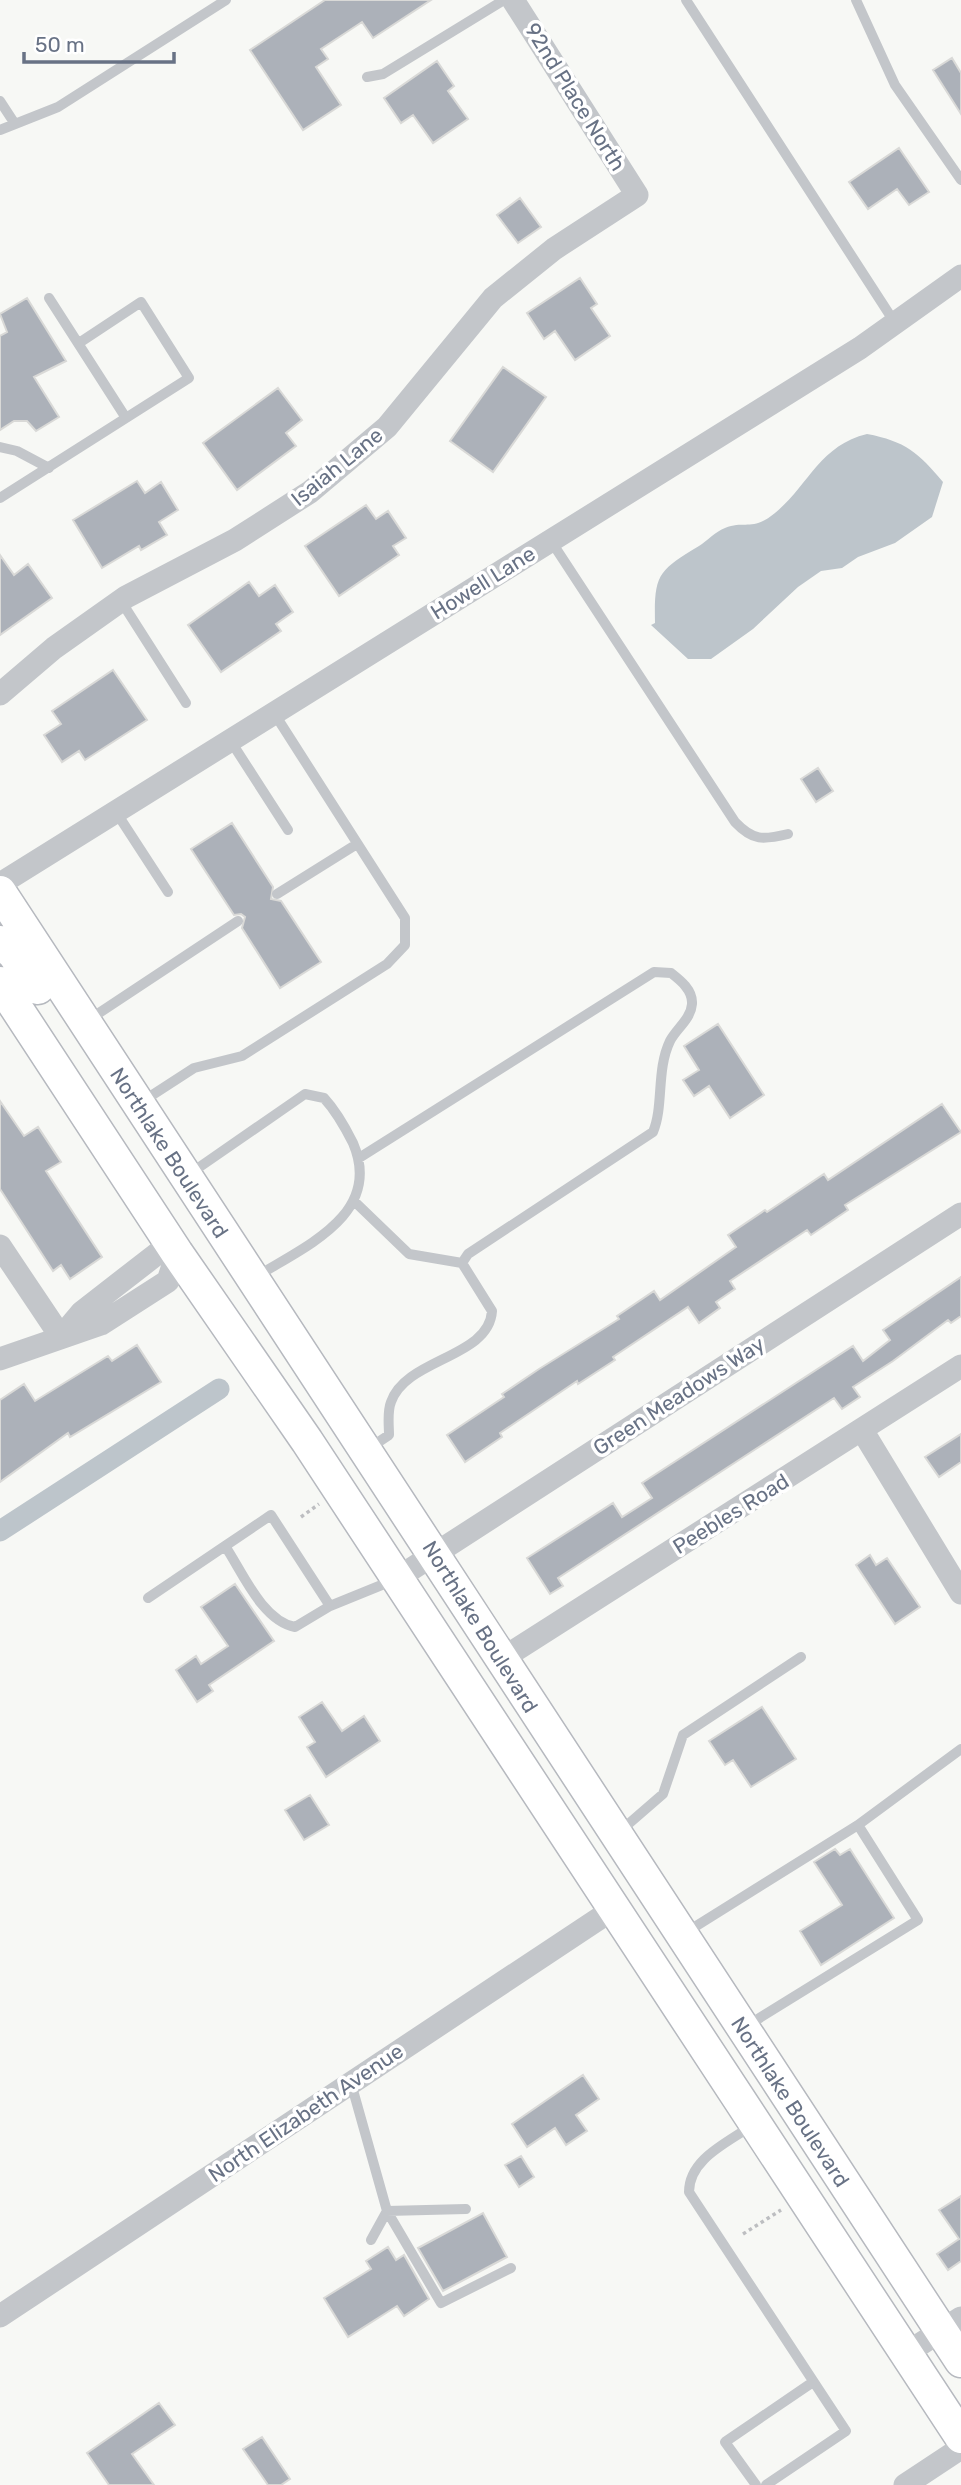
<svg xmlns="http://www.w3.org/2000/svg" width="961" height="2485" font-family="Rubik,sans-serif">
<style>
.water{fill:#bdc5cb}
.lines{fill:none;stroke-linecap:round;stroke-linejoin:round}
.canal{stroke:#bdc5cb;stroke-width:21}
.building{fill:#acb1b9;stroke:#d9d9d7;stroke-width:2}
.secondary-casing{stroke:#b6b9bf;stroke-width:35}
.path{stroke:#bdbec1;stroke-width:3.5;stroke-dasharray:3.5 3.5;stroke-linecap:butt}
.service{stroke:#c3c6ca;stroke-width:10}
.minor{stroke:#c3c6ca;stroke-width:23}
.secondary{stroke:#fff;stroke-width:32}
.labels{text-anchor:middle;stroke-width:7;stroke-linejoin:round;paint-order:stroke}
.street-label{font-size:21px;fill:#687285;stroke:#fff}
</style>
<rect width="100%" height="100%" fill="#f7f8f5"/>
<path class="water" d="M 867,434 C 905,441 919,453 943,482 L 932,517 L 895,543 L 858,557 L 842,568 L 821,571 L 798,587 L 753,629 L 711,659 L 688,659 L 651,625 L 655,623 C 654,574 658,571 699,546 C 707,541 716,531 725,528 C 746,520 752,532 775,513 C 808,486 820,445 867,434 Z"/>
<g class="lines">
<path class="canal" d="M 0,1531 L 219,1389"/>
</g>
<path class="building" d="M 325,0 L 431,0 L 373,38 L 362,22 L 321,49 L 328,59 L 316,67 L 341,105 L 303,130 L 250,50 Z
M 952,58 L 961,73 L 961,114 L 933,70 Z
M 437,61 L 454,86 L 448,91 L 468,119 L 433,143 L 413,115 L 401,123 L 384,98 Z
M 899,148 L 929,192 L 909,205 L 897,189 L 868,209 L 849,182 Z
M 520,198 L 541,227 L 518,243 L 497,215 Z
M 580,278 L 597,304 L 591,308 L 610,336 L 575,360 L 555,331 L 544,339 L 527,313 Z
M 27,298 L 66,361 L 34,377 L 59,417 L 36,431 L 27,421 L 14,421 L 0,430 L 0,336 L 7,332 L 0,314 Z
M 503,367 L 546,397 L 493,472 L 450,441 Z
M 278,388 L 302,420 L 286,433 L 296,446 L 237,490 L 203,443 Z
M 137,481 L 145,493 L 161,482 L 178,510 L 159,522 L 167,535 L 141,550 L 139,546 L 102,568 L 73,520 Z
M 366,505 L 376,519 L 388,511 L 406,538 L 393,546 L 399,555 L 339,596 L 305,546 Z
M 0,555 L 14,575 L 28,564 L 52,598 L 0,635 Z
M 249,582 L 259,596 L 275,585 L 293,612 L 276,624 L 281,631 L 221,672 L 188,625 Z
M 113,670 L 147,720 L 85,760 L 79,751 L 62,762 L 44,735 L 61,724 L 52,711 Z
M 818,768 L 833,791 L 816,802 L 801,779 Z
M 232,823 L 273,887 L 271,899 L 281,901 L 321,962 L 280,988 L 242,928 L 245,917 L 241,914 L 234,915 L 191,849 Z
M 718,1024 L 764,1095 L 730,1118 L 709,1086 L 694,1096 L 683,1080 L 699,1070 L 684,1046 Z
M 0,1101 L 24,1136 L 38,1127 L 61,1162 L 46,1171 L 102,1257 L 70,1279 L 61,1265 L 53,1271 L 0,1189 Z
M 942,1104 L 961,1132 L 845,1205 L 848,1210 L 811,1235 L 807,1230 L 730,1281 L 735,1289 L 716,1302 L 720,1308 L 699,1323 L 688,1307 L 613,1357 L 615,1360 L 578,1384 L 577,1381 L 500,1433 L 502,1437 L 465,1462 L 447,1435 L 504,1397 L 502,1394 L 539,1369 L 619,1319 L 617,1316 L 654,1291 L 660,1300 L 736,1247 L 728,1235 L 765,1210 L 767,1212 L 824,1174 L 828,1180 Z
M 961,1277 L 961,1316 L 951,1323 L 948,1320 L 893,1361 L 853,1387 L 860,1397 L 842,1409 L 834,1398 L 558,1578 L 563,1586 L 550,1594 L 527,1558 L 613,1503 L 622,1517 L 652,1498 L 642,1483 L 853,1346 L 863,1361 L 890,1340 L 883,1330 Z
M 137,1345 L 161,1382 L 70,1437 L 68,1433 L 0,1482 L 0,1400 L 24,1384 L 35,1401 L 108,1356 L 112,1361 Z
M 961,1434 L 961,1462 L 939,1477 L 925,1457 Z
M 870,1555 L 876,1565 L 887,1558 L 920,1607 L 895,1624 L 856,1565 Z
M 235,1584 L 274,1641 L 209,1685 L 213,1691 L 197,1702 L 176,1670 L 196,1656 L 201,1664 L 228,1646 L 201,1607 Z
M 322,1702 L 342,1731 L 364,1716 L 380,1741 L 326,1777 L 307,1747 L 315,1742 L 299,1717 Z
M 762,1707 L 796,1759 L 751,1787 L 733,1760 L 725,1765 L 709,1741 Z
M 310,1795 L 329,1825 L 304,1840 L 285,1810 Z
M 835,1849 L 840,1855 L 850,1849 L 894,1918 L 821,1965 L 800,1931 L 842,1905 L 814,1862 Z
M 583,2075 L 599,2099 L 576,2115 L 587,2131 L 566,2145 L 555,2128 L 527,2147 L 512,2124 Z
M 521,2156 L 534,2177 L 519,2187 L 505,2165 Z
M 961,2196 L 961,2261 L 948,2270 L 937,2254 L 959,2239 L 939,2210 Z
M 483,2213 L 507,2257 L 443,2291 L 418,2248 Z
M 388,2247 L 396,2260 L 404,2255 L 429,2299 L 404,2316 L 397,2306 L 348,2337 L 324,2298 L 371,2269 L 366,2261 Z
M 159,2403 L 175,2425 L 132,2454 L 154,2485 L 109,2485 L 87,2453 Z
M 262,2437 L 290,2479 L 281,2485 L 268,2485 L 243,2449 Z"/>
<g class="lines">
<defs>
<path id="secondary" d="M 0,892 L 961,2361
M 0,942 L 13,953 L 38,988
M 0,983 L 177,1253 L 307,1441 L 961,2437"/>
</defs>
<use href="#secondary" class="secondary-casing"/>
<path class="path" d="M 301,1517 L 319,1504
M 743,2234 L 781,2210"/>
<path class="service" d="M 686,0 L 895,323
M 856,0 L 895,85 L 961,180
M 367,77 L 383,74 L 504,0
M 0,101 L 15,124
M 0,130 L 58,107 L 226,0
M 49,298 L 126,418
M 0,447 L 17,451 L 49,468
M 0,498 L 189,378 L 141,302 L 79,343
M 551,541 L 735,822 C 753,841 763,840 788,834
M 121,601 L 186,703
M 230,740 L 288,830
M 116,812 L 168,892
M 277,894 L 357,844
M 87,1021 L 238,921
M 140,1103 L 194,1068 L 242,1056 L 387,964 L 405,945 L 405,918 L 274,713
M 359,1158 L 654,972 L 671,973 C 680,980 693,990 692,1004 C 691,1019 676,1029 670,1041 C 656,1070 664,1106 653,1132 L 468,1254 L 462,1263 L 492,1311 C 489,1358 406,1358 391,1402 C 387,1412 389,1424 389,1435 L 368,1449
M 188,1175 L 305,1094 L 324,1098 C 336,1111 345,1127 353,1143 C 384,1215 303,1247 254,1278
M 355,1202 L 409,1254 L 462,1263
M 225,1546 L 271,1515 L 330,1606
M 148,1598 L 225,1546 C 242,1571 262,1621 295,1627 L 330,1606 L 394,1580
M 858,1825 L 961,1749
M 618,1833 L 663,1794 L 683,1735 L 801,1657
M 685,1933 L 858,1825 L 918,1920 L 745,2027
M 351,2083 L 387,2211 L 371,2240
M 751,2126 C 727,2143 689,2159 689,2192 L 846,2431 L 766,2485
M 466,2209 L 387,2211 L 441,2303 L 511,2268
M 756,2485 L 725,2442 L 813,2382"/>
<path class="minor" d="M 0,694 L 54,648 L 126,597 L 235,540 L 310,492 L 387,427 L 493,298 L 554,249 L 637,195 L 513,0
M 0,884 L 860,348 L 961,276
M 0,1246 L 61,1337
M 0,1359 L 101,1324 L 168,1281 L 177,1253 L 158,1253 L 82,1312 L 61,1337
M 862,1430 L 961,1593
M 396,1579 L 961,1214
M 500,1660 L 961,1366
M 0,2316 L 612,1910
M 905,2354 L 961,2318
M 905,2485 L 961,2448"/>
<use href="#secondary" class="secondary"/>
</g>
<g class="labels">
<g class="street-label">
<text transform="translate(575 97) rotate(58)" y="7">92nd Place North</text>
<text transform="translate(337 467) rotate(-39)" y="7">Isaiah Lane</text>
<text transform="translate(483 583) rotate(-32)" y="7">Howell Lane</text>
<text transform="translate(169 1153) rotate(57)" y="7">Northlake Boulevard</text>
<text transform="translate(679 1396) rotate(-33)" y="7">Green Meadows Way</text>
<text transform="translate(731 1514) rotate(-32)" y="7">Peebles Road</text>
<text transform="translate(480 1627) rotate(58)" y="7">Northlake Boulevard</text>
<text transform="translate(790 2102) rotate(57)" y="7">Northlake Boulevard</text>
<text transform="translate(306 2113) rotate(-34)" y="7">North Elizabeth Avenue</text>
</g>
</g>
<path d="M24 52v10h150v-10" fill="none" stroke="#687285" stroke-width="3.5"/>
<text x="35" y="52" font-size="21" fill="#687285" stroke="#ffffff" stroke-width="5" paint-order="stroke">50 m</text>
</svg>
